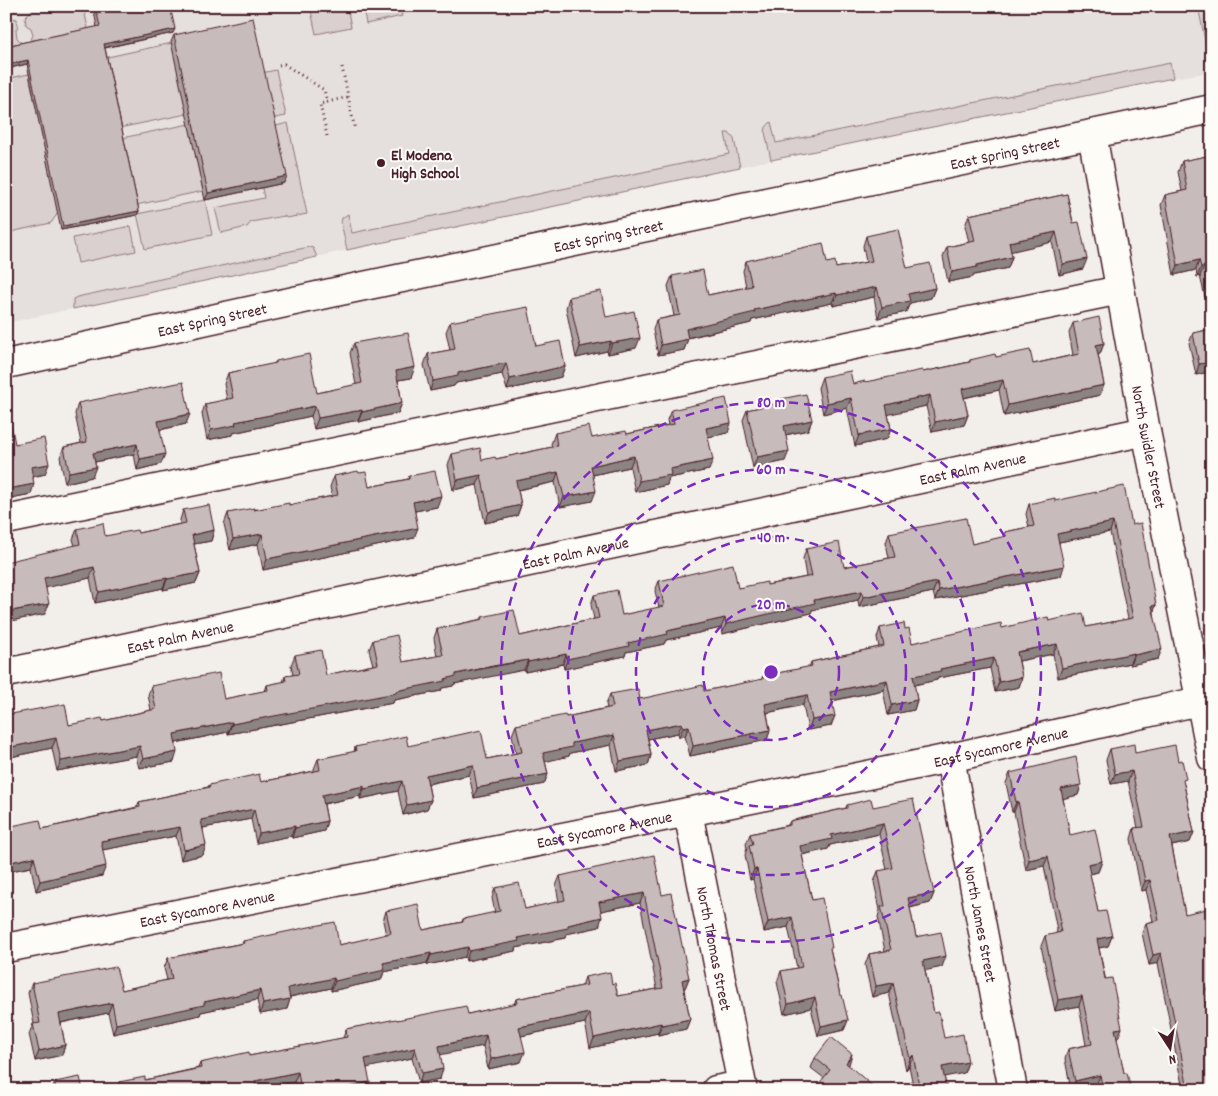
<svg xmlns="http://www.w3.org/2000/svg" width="1218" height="1096" font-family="Dekko,sans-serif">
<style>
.built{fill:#e5dfdd}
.green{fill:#d9d0cf;stroke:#92787d}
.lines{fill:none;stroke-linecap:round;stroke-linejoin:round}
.minor-casing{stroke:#4a1f2b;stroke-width:31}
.path{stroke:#4a1f2b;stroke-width:3;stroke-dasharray:1 4;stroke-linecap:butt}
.minor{stroke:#fdfcf7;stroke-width:28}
.wall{fill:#aca1a1;stroke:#4a1f2b}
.shaded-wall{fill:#8c8383;stroke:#4a1f2b}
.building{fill:#c8bbbb;stroke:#4a1f2b}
.ring{fill:none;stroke:#7b2cbf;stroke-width:2.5;stroke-dasharray:9 6}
.poi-dot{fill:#4a1f2b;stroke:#fdfcf7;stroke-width:2}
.labels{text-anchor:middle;stroke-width:4;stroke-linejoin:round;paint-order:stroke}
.street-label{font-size:16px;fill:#4a1f2b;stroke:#fdfcf7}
.poi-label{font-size:16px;font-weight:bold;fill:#4a1f2b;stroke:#fdfcf7;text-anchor:start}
.centre{fill:#7b2cbf;stroke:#fdfcf7;stroke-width:2.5}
.ring-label{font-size:15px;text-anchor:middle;font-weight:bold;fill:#7b2cbf;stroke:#fdfcf7;stroke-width:4;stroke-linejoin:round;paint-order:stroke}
</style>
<rect width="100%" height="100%" fill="#f2efeb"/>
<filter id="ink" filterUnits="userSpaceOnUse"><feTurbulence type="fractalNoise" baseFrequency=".02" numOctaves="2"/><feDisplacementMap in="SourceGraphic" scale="10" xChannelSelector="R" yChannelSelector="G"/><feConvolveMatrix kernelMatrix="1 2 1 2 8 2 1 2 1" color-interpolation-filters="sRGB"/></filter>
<g filter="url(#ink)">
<path class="built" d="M 6,6 L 1212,6 L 1212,72 L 1173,78 L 771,160 L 6,323 Z"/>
<path class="green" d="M 36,6 L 83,6 L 89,32 L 30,42 L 33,35 L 31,28 L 26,25 L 25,17 Z
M 310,6 L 347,6 L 351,27 L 316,34 Z
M 363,6 L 400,6 L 402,16 L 366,24 Z
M 1198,6 L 1212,6 L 1212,65 L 1210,65 Z
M 6,17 L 17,19 L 18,26 L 16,30 L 17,38 L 22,43 L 6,50 Z
M 172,43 L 187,114 L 119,128 L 103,58 Z
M 1170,63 L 1173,78 L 771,160 L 765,132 L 766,127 L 771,122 L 776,143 Z
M 276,70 L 286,116 L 270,119 L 261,73 Z
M 29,74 L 58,213 L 51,223 L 6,233 L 6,79 Z
M 288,123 L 307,214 L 287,218 L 284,216 L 251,222 L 247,227 L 221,233 L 215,208 L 264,198 L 262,188 L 272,127 Z
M 189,124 L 203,191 L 136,205 L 122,138 Z
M 725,133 L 729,133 L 734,139 L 740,167 L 347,250 L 341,222 L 342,218 L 348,214 L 352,233 L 729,154 Z
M 205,200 L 212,235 L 145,249 L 137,214 Z
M 131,226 L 136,251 L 78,263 L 73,238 Z
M 309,247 L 313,248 L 317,257 L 73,309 L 73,299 L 77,297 Z"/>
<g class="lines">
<defs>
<g id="minor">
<path id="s1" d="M 1092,134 L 1146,431 L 1212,758"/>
<path id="s2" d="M 6,364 L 340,291 L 1212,109"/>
<path d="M 6,520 L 1120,290"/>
<path id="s3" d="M 6,673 L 1146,431"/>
<path id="s4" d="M 950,758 L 1013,1090"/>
<path id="s5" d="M 688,812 L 742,1085 L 716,1090"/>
<path id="s6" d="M 6,948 L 688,812 L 950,758 L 1199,701"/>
</g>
</defs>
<use href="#minor" class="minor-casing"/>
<path class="path" d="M 279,65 L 284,64 L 324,90 L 327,102
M 342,67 L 355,130
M 327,136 L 320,104 L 348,97"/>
<use href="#minor" class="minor"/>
</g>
<path class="wall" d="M 93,6 L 170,6 L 173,33 L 105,48 L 139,211 L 137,215 L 61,230 L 27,64 L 6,69 L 6,46 L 97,27 Z
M 174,35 L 284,183 L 205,200 L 171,42 Z
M 1212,155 L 1212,320 L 1207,297 L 1205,297 L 1200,276 L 1197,277 L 1196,270 L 1174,275 L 1161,205 L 1165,195 L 1182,191 L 1178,172 L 1182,161 Z
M 1067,194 L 1083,269 L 1059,275 L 1052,242 L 1010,251 L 1012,257 L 1008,268 L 974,275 L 973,277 L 948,282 L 943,257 L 947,247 L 969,242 L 965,226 L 969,215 Z
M 866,236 L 907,268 L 935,288 L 931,298 L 910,303 L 906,312 L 878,318 L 874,297 L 833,306 L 832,303 L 752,320 L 751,323 L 688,338 L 684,350 L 658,355 L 653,330 L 656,320 L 674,316 L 668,286 L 672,276 L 708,295 L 746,287 L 743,271 L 746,261 L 827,263 L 836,268 L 866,262 L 863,246 Z
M 569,297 L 606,317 L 636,348 L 608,354 L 607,351 L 576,358 L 566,308 Z
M 450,322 L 536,346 L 565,366 L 561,377 L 507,390 L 502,374 L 456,383 L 454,386 L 430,391 L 424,365 L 428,354 L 450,350 L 446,332 Z
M 1073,323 L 1104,343 L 1100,354 L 1098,354 L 1104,385 L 1100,395 L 1004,416 L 999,390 L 964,398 L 968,415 L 964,425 L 932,432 L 926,406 L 888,414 L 891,429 L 887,439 L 855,446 L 847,408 L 823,414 L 818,388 L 822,377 L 853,384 L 866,382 L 923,372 L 969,362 L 970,360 L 996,357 L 1033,364 L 1073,355 L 1069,333 Z
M 1212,329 L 1212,371 L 1196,375 L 1189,343 L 1193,333 Z
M 354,343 L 411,378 L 398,380 L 402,403 L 398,413 L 358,422 L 358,420 L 314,429 L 311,416 L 233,433 L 232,435 L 207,440 L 202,414 L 205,404 L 227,400 L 224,384 L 228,373 L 274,364 L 276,361 L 317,393 L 356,385 L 350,353 Z
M 781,399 L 812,420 L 808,430 L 786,435 L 785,461 L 753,468 L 743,420 L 747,410 L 780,403 Z
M 78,403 L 186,424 L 160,430 L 161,464 L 137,470 L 134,454 L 95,462 L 92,477 L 65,483 L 60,457 L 64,447 L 81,443 L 75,414 Z
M 671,410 L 728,433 L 708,437 L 709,470 L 669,478 L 667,485 L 635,492 L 630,467 L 593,475 L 592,501 L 560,507 L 555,482 L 518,490 L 521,505 L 517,516 L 485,523 L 477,485 L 453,490 L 448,465 L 452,454 L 482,460 L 496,459 L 552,447 L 551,444 L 555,433 L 592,438 L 627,434 L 668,425 L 667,420 Z
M 1211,412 L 1212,412 L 1212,443 L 1207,422 Z
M 6,420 L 15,444 L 45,474 L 33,477 L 31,494 L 6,499 Z
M 359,473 L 369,487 L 408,479 L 409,476 L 437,507 L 415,511 L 414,538 L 263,570 L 258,544 L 230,550 L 224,524 L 228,513 L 289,505 L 332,496 L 330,487 L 334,476 Z
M 1055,501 L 1132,525 L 1156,605 L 1154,611 L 1158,659 L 1130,665 L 1130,663 L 1058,678 L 1053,654 L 1019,661 L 1022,677 L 1019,687 L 995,692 L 990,668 L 938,678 L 937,680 L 914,685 L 917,700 L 914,710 L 888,715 L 883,690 L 832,701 L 831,726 L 808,730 L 803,705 L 767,713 L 770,730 L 767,740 L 690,756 L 685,736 L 679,737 L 678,733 L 648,739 L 651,755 L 648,765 L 616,771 L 611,745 L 570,753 L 569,756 L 545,761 L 548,774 L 544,784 L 474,798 L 469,775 L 428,784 L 431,800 L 427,809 L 403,815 L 398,791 L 360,799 L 360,796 L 324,804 L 327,821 L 324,831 L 292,838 L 291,836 L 256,843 L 251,819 L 203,828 L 203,855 L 181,860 L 176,836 L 102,850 L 102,876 L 36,891 L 31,867 L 6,872 L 6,829 L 7,827 L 42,829 L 137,807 L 139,802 L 208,787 L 209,785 L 261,782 L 314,771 L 314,769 L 318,759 L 354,752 L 355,747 L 408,746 L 487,759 L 516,753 L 512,735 L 516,725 L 566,717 L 607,708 L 606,704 L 610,694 L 640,699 L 704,691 L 761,680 L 763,676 L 809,667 L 811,662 L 879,647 L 877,638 L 880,628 L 905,629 L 912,643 L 1049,621 L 1086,627 L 1128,619 L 1110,532 L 1059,542 L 1061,576 L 935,600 L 933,592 L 859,607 L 858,600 L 812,610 L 811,613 L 722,634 L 721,628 L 666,640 L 664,644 L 626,652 L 625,656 L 564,669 L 563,664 L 525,672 L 524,670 L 489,676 L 454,684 L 453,686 L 442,688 L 441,691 L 394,700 L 393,703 L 228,734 L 228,732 L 176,743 L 174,762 L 139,768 L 136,756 L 57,771 L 52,748 L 6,758 L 6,715 L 69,725 L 103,721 L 151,710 L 148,695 L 151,686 L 224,699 L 265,691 L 267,685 L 283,682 L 285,676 L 293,675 L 291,665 L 295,655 L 326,675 L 373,665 L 369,650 L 373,640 L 403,662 L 437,656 L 434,638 L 437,629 L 482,619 L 482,617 L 520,636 L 594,619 L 591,605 L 594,595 L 622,615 L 659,608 L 655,591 L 659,581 L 738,588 L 767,585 L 806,577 L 803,559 L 806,549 L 844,567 L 889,558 L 886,543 L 889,533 L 972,544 L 1004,537 L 1005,532 L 1029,527 L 1026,514 L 1029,504 Z
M 183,510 L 214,530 L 211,541 L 194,544 L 200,573 L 196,583 L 163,590 L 163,588 L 95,603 L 90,578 L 46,587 L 45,614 L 6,622 L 75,546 L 73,539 L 77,529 L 105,536 L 138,533 L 180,524 L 180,520 Z
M 1110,749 L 1135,753 L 1184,784 L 1194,832 L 1190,842 L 1172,846 L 1185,914 L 1207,998 L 1205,1003 L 1212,1090 L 1183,1090 L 1158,963 L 1149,965 L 1142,933 L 1146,923 L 1153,921 L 1146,890 L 1141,891 L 1131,839 L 1134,828 L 1138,828 L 1128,781 L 1111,784 L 1106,760 Z
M 1010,773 L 1081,785 L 1078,795 L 1063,798 L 1070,835 L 1102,861 L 1098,872 L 1090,874 L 1098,912 L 1112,936 L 1108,946 L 1099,948 L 1118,1038 L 1117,1039 L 1124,1073 L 1131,1090 L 1097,1090 L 1096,1086 L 1078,1090 L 1071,1090 L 1065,1059 L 1068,1049 L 1086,1045 L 1079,1006 L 1055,1011 L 1041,946 L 1045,936 L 1056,934 L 1057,930 L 1044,866 L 1026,870 L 1014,812 L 1012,812 L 1006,783 Z
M 847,805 L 873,807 L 934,893 L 930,903 L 910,908 L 916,937 L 942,967 L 925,970 L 934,1013 L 944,1038 L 968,1062 L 964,1073 L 944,1076 L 947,1090 L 914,1090 L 909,1066 L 906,1070 L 889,993 L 872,997 L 865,965 L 869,954 L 885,951 L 878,917 L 880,910 L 874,882 L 878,871 L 887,870 L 879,834 L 830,845 L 828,849 L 802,855 L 812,900 L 831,952 L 840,995 L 848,1020 L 844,1030 L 818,1036 L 811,1008 L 784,1014 L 777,982 L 781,971 L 797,968 L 788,927 L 764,932 L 753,879 L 750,880 L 745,855 L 747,848 L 746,844 L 750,834 L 788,825 L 790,821 L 846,808 Z
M 560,876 L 662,895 L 689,978 L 685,988 L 684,989 L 690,1019 L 686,1029 L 658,1035 L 658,1033 L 590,1048 L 585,1023 L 521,1036 L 521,1062 L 488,1069 L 483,1046 L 440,1054 L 440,1079 L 419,1083 L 412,1058 L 367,1067 L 367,1090 L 296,1090 L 294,1082 L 256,1090 L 117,1090 L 119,1082 L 145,1080 L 198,1068 L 200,1063 L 249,1056 L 343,1038 L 346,1029 L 397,1020 L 468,1014 L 514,1004 L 516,999 L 582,986 L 585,977 L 612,984 L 618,996 L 657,989 L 640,903 L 601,911 L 599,927 L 566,934 L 565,938 L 516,948 L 515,951 L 466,961 L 465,957 L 427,965 L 427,963 L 384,972 L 381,980 L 331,991 L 331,988 L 290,997 L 290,999 L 287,1009 L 260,1014 L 257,1000 L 201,1012 L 200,1015 L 113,1034 L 108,1013 L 61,1023 L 65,1045 L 62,1055 L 35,1061 L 29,1034 L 33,1024 L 34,1024 L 28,993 L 32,983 L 122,990 L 167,980 L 164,968 L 168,958 L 243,943 L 243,941 L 339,945 L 386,935 L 383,921 L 386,911 L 423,930 L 462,922 L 463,919 L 495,913 L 492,898 L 495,888 L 525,909 L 559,902 L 556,886 Z
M 815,1058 L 848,1065 L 824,1078 L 811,1068 Z
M 55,1082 L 83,1090 L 52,1090 Z"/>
<path class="shaded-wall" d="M 175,29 L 173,33 L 103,48 L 104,44 Z
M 28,60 L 27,64 L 6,69 L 6,65 Z
M 287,176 L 284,183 L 205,200 L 208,193 Z
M 139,211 L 137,215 L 61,230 L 63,226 Z
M 1056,232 L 1052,242 L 1005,253 L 1009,242 Z
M 1012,257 L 1008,268 L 974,275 L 973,277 L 948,282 L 952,272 L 977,265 Z
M 1087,259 L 1083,269 L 1059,275 L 1063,264 Z
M 1199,260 L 1196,270 L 1174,275 L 1178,265 Z
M 1204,266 L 1200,276 L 1197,277 L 1201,267 Z
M 877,287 L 874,297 L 833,306 L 837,295 Z
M 1208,287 L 1211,287 L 1207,297 L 1205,297 Z
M 935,288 L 931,298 L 910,303 L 906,312 L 878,318 L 882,307 L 908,294 Z
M 836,293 L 832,303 L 752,320 L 751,323 L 682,339 L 686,329 L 754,310 Z
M 640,338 L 636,348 L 608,354 L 612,343 Z
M 688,339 L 684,350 L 658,355 L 661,345 Z
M 611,341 L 607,351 L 576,358 L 580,347 Z
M 1104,343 L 1100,354 L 1092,356 L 1096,345 Z
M 1212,362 L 1212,371 L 1196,375 L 1199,364 Z
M 506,363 L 502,374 L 456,383 L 454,386 L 430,391 L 433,381 L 458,373 Z
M 565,366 L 561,377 L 507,390 L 510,379 Z
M 415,367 L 411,378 L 392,381 L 396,371 Z
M 1003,380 L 999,390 L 958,399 L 962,389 Z
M 1104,385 L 1100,395 L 1004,416 L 1008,405 Z
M 930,395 L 926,406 L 882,416 L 886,405 Z
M 851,398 L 847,408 L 823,414 L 827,403 Z
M 402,403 L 398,413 L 358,422 L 362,412 Z
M 315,406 L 311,416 L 233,433 L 232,435 L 207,440 L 211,430 L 235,422 Z
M 362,410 L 358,420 L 314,429 L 318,418 Z
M 190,414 L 186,424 L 154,431 L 158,421 Z
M 968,415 L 964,425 L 932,432 L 935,422 Z
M 812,420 L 808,430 L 780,436 L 784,426 Z
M 731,423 L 728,433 L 703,438 L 706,428 Z
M 891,429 L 887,439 L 855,446 L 859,435 Z
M 137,444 L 134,454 L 89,463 L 93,453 Z
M 789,451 L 785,461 L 753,468 L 757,457 Z
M 165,454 L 161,464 L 137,470 L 140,459 Z
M 634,456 L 630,467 L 587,476 L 591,466 Z
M 713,460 L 709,470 L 669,478 L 667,485 L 635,492 L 639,481 L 670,469 Z
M 49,464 L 45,474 L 27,478 L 31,467 Z
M 96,467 L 92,477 L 65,483 L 69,472 Z
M 558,472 L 555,482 L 512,491 L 516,481 Z
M 481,475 L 477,485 L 453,490 L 457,480 Z
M 34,484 L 31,494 L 6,499 L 6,495 L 8,489 Z
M 596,491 L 592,501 L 560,507 L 564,497 Z
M 441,496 L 437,507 L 409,512 L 413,502 Z
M 521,505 L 517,516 L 485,523 L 489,512 Z
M 1113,522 L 1110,532 L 1054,543 L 1057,534 Z
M 418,528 L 414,538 L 263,570 L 267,559 Z
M 214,530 L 211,541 L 188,545 L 192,535 Z
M 262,534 L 258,544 L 230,550 L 233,539 Z
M 1064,566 L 1061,576 L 935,600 L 939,590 Z
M 94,567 L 90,578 L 40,589 L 44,578 Z
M 200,573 L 196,583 L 163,590 L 167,579 Z
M 167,578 L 163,588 L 95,603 L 99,592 Z
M 937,582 L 933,592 L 859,607 L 863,597 Z
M 862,591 L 858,600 L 812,610 L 811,613 L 722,634 L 726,624 L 814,600 Z
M 49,604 L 45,614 L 6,622 L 6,612 Z
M 1156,605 L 1152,615 L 1152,606 Z
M 725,618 L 721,628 L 666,640 L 664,644 L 626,652 L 625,656 L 564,669 L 567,659 L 628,643 L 667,631 Z
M 1057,644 L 1053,654 L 1014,662 L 1017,652 Z
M 1162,649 L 1158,659 L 1130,665 L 1134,655 Z
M 1134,653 L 1130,663 L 1058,678 L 1062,668 Z
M 566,654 L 563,664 L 525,672 L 528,662 Z
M 994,658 L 990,668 L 938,678 L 937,680 L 909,686 L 913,676 L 940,669 Z
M 528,660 L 524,670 L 454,684 L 453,686 L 442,688 L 441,691 L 394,700 L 393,703 L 228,734 L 232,724 L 396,691 L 445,679 L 456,674 Z
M 1022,677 L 1019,687 L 995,692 L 999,682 Z
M 887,680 L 883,690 L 826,702 L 830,692 Z
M 807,695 L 803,705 L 761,714 L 765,704 Z
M 917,700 L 914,710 L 888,715 L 892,705 Z
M 835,716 L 831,726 L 808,730 L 812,720 Z
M 232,722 L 228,732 L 170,744 L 174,734 Z
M 682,723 L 678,733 L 643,740 L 646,730 Z
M 689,726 L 685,736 L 679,737 L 683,727 Z
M 770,730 L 767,740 L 690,756 L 693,746 Z
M 614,735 L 611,745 L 570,753 L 569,756 L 540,763 L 543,753 L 572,743 Z
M 56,738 L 52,748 L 6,758 L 6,748 Z
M 140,746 L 136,756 L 57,771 L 61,761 Z
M 177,752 L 174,762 L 139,768 L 143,759 Z
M 651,755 L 648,765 L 616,771 L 620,761 Z
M 473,765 L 469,775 L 422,785 L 426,775 Z
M 1132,771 L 1128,781 L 1111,784 L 1115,774 Z
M 548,774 L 544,784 L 474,798 L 477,788 Z
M 402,781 L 398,791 L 360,799 L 364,789 Z
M 9,783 L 6,791 L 6,784 Z
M 1081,785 L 1078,795 L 1058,800 L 1061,789 Z
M 364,786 L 360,796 L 318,805 L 322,795 Z
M 431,800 L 427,809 L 403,815 L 407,805 Z
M 1018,801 L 1014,812 L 1012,812 L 1016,802 Z
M 254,809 L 251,819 L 197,829 L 201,820 Z
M 327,821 L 324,831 L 292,838 L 295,828 Z
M 883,823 L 879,834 L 830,845 L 828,849 L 796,856 L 800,846 L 831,835 Z
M 295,826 L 291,836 L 256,843 L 259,833 Z
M 180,827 L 176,836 L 97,851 L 101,841 Z
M 1194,832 L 1190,842 L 1166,847 L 1170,837 Z
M 206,845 L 203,855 L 181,860 L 184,850 Z
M 1048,856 L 1044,866 L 1026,870 L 1029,860 Z
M 34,857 L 31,867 L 6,872 L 6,863 Z
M 1102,861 L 1098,872 L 1084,875 L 1088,864 Z
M 106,866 L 102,876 L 36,891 L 40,881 Z
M 754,869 L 757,869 L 753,879 L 750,880 Z
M 1150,880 L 1146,890 L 1141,891 L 1145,881 Z
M 644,893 L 640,903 L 596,912 L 599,902 Z
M 934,893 L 930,903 L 904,909 L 908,898 Z
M 602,917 L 599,927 L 566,934 L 565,938 L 516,948 L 515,951 L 466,961 L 469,951 L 568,925 Z
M 792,917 L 788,927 L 764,932 L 768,922 Z
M 1112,936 L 1108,946 L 1093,949 L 1097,939 Z
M 468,947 L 465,957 L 427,965 L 431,955 Z
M 431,953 L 427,963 L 384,972 L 381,980 L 331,991 L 335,981 L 383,963 Z
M 1161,953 L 1158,963 L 1149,965 L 1153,955 Z
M 946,956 L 942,967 L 919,972 L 923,961 Z
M 334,978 L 331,988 L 284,998 L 288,988 Z
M 689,978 L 685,988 L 679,990 L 682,980 Z
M 893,983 L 889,993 L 872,997 L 876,986 Z
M 1212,987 L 1212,997 L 1207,998 L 1204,1005 L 1200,1006 L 1206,988 Z
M 260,990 L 257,1000 L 201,1012 L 200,1015 L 113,1034 L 116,1024 L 204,1002 Z
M 1082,996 L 1079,1006 L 1055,1011 L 1058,1000 Z
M 815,997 L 811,1008 L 784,1014 L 788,1004 Z
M 290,999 L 287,1009 L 260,1014 L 263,1004 Z
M 112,1003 L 108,1013 L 55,1024 L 59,1014 Z
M 589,1013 L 585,1023 L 516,1037 L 519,1027 Z
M 690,1019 L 686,1029 L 658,1035 L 662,1025 Z
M 848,1020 L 844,1030 L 818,1036 L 821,1026 Z
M 661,1023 L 658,1033 L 590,1048 L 594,1038 Z
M 1122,1028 L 1118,1038 L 1111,1040 L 1115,1029 Z
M 486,1035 L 483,1046 L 435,1056 L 439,1046 Z
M 65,1045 L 62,1055 L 35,1061 L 39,1051 Z
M 415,1048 L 412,1058 L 362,1069 L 365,1059 Z
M 525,1052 L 521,1062 L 488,1069 L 491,1059 Z
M 852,1054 L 849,1065 L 842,1074 L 846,1063 Z
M 913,1055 L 909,1066 L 906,1070 L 910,1059 Z
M 968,1062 L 964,1073 L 939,1078 L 942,1067 Z
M 443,1069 L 440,1079 L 419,1083 L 422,1073 Z
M 298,1072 L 294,1082 L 256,1090 L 235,1090 L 255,1081 Z
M 1100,1075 L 1096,1086 L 1078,1090 L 1072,1090 L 1075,1081 Z
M 370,1082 L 367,1090 L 337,1090 Z
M 1195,1087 L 1194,1090 L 1188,1090 L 1188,1089 Z"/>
<path class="building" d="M 95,6 L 170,6 L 175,29 L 104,44 L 139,211 L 63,226 L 28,60 L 6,65 L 6,46 L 100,26 Z
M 253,18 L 287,176 L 208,193 L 174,35 Z
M 1212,155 L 1212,291 L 1211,287 L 1208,287 L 1204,266 L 1201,267 L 1199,260 L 1178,265 L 1165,195 L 1187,190 L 1182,161 Z
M 1067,194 L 1073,223 L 1079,222 L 1087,259 L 1063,264 L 1056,232 L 1009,242 L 1012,257 L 977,265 L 977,267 L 952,272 L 947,247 L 975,241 L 969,215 Z
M 898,229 L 907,268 L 930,263 L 935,288 L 908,294 L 910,301 L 882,307 L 877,287 L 837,295 L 836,293 L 754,310 L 755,312 L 686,329 L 688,339 L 661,345 L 656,320 L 680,315 L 672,276 L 703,270 L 708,295 L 752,286 L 746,261 L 823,243 L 827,263 L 835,261 L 836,268 L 872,261 L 866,236 Z
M 601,291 L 606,317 L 634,311 L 640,338 L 612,343 L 611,341 L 580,347 L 569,297 Z
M 528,307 L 536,346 L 560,341 L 565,366 L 510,379 L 506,363 L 458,373 L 458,376 L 433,381 L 428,354 L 455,349 L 450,322 Z
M 1099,317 L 1104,343 L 1096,345 L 1104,385 L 1008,405 L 1003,380 L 962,389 L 968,415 L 935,422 L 930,395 L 886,405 L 891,429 L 859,435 L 851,398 L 827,403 L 822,377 L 850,371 L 853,384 L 865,381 L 866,382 L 922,370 L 923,372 L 970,362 L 970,360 L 995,354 L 996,357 L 1030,350 L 1033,364 L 1079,354 L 1073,323 Z
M 1212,329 L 1212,362 L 1199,364 L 1193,333 Z
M 408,333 L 415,367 L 396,371 L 402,403 L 362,412 L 362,410 L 318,418 L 315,406 L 235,422 L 236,425 L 211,430 L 205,404 L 233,398 L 228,373 L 276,363 L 276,361 L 309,354 L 317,393 L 362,383 L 354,343 Z
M 183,382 L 190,414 L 158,421 L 165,454 L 140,459 L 137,444 L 93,453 L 96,467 L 69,472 L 64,447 L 87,442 L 78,403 Z
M 806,394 L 812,420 L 784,426 L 789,451 L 757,457 L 747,410 L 782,402 L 781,399 Z
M 726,398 L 731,423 L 706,428 L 713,460 L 670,469 L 671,475 L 639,481 L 634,456 L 591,466 L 596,491 L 564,497 L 558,472 L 516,481 L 521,505 L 489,512 L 481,475 L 457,480 L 452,454 L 480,448 L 482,460 L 495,457 L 496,459 L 557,446 L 555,433 L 589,426 L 592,438 L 626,431 L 627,434 L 674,424 L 671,410 Z
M 10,419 L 15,444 L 44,438 L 49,464 L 31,467 L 34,484 L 8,489 L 7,484 L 6,484 L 6,420 Z
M 358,471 L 359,473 L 366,472 L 369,487 L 409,479 L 409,476 L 435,471 L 441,496 L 413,502 L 418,528 L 267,559 L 262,534 L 233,539 L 228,513 L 254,508 L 254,510 L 289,503 L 289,505 L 338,495 L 334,476 Z
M 1124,486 L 1132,525 L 1141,523 L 1156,605 L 1152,606 L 1162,649 L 1134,655 L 1134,653 L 1062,668 L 1057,644 L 1017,652 L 1022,677 L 999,682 L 994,658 L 940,669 L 941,671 L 913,676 L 917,700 L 892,705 L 887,680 L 830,692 L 835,716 L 812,720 L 807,695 L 765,704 L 770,730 L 693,746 L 689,726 L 683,727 L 682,723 L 646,730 L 651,755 L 620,761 L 614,735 L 572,743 L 572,747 L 543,753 L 548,774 L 477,788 L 473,765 L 426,775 L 431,800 L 407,805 L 402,781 L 364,789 L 364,786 L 322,795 L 327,821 L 295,828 L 295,826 L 259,833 L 254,809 L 201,820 L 206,845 L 184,850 L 180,827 L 101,841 L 106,866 L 40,881 L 34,857 L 6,863 L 6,829 L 7,828 L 7,827 L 40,820 L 42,829 L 140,807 L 139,802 L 210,787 L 209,785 L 259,774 L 261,782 L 320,770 L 318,759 L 356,751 L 355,747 L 406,736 L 408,746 L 481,730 L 487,759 L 522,752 L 516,725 L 565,715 L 566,717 L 613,707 L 610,694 L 638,689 L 640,699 L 703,685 L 704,691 L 763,679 L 763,676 L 812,666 L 811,662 L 884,646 L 880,628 L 904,623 L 905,629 L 909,628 L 912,643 L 1001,623 L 1002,628 L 1048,617 L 1049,621 L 1083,613 L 1086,627 L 1133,618 L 1113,522 L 1057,534 L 1064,566 L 939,590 L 937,582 L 863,597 L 862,591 L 814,600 L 815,603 L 726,624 L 725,618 L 667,631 L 668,634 L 628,643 L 629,646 L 567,659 L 566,654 L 528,662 L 528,660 L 493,666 L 456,674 L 456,676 L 445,679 L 445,681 L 396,691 L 396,693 L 232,724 L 232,722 L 174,734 L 177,752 L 143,759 L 140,746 L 61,761 L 56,738 L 6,748 L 6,715 L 65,704 L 69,725 L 102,718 L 103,721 L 156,709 L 151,686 L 219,673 L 224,699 L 268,690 L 267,685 L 286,681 L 285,676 L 299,674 L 295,655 L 321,650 L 326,675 L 378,664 L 373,640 L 397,635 L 403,662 L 443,655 L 437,629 L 483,619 L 482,617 L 514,610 L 520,636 L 599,618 L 594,595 L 617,590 L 622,615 L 664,606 L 659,581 L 733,564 L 738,588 L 767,582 L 767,585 L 812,576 L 806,549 L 839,542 L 844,567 L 895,557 L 889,533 L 966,518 L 972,544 L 1006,536 L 1005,532 L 1034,526 L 1029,504 L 1055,498 L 1055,501 Z
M 209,505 L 214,530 L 192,535 L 200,573 L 167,579 L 167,578 L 99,592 L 94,567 L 44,578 L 49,604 L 6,612 L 6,562 L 80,544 L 77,529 L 103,523 L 105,536 L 137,530 L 138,533 L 186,523 L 183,510 Z
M 1134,744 L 1135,753 L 1175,745 L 1178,761 L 1182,760 L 1186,779 L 1183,780 L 1194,832 L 1170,837 L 1185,914 L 1211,908 L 1212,914 L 1212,987 L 1206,988 L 1208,995 L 1204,996 L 1212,1038 L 1212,1090 L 1196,1090 L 1195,1087 L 1188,1089 L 1161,953 L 1153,955 L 1146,923 L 1159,920 L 1150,880 L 1145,881 L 1134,828 L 1144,827 L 1132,771 L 1115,774 L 1110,749 Z
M 1076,757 L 1081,785 L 1061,789 L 1070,835 L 1095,829 L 1102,861 L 1088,864 L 1098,912 L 1106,911 L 1112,936 L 1097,939 L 1105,979 L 1112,978 L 1122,1028 L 1115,1029 L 1124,1073 L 1127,1073 L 1131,1090 L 1103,1090 L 1100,1075 L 1075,1081 L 1068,1049 L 1092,1044 L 1082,996 L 1058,1000 L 1045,936 L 1061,932 L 1059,923 L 1061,923 L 1048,856 L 1029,860 L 1018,801 L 1016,802 L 1010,773 Z
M 6,769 L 9,783 L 6,784 Z
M 871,799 L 873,807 L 913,799 L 934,893 L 908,898 L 916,937 L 941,932 L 946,956 L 923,961 L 934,1013 L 939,1012 L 944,1038 L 963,1034 L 968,1062 L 942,1067 L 947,1090 L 920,1090 L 913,1055 L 910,1059 L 893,983 L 876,986 L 869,954 L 891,950 L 881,906 L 885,906 L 878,871 L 893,868 L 883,823 L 831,835 L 832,839 L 800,846 L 812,900 L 822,898 L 832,948 L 830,948 L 840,995 L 842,995 L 848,1020 L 821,1026 L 815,997 L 788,1004 L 781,971 L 802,967 L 792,917 L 768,922 L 757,869 L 754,869 L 749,845 L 753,844 L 750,834 L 790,825 L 790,821 L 847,808 L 847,805 Z
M 654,855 L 662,895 L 671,893 L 689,978 L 682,980 L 690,1019 L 662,1025 L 661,1023 L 594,1038 L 589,1013 L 560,1019 L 519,1027 L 525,1052 L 491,1059 L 486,1035 L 439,1046 L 443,1069 L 422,1073 L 415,1048 L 365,1059 L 370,1082 L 337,1090 L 301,1090 L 298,1072 L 255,1081 L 256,1085 L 235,1090 L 121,1090 L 119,1082 L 145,1077 L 145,1080 L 201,1068 L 200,1063 L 249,1052 L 249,1056 L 347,1037 L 346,1029 L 396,1019 L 397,1020 L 466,1006 L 468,1014 L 517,1003 L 516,999 L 587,985 L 585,977 L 610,972 L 612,984 L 615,983 L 618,996 L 663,988 L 644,893 L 599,902 L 602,917 L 568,925 L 568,928 L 518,938 L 519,941 L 469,951 L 468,947 L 431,955 L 431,953 L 383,963 L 385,970 L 335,981 L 334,978 L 288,988 L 290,999 L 263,1004 L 260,990 L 204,1002 L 204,1005 L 116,1024 L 112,1003 L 59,1014 L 65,1045 L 39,1051 L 33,1024 L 40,1023 L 32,983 L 116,967 L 122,990 L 172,979 L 168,958 L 244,943 L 243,941 L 304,928 L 335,922 L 339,945 L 391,933 L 386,911 L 418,904 L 423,930 L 463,922 L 463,919 L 500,911 L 495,888 L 519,883 L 525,909 L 565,900 L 560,876 Z
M 831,1037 L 852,1054 L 846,1063 L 877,1090 L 814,1090 L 830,1070 L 815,1058 Z
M 80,1077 L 83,1090 L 56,1090 L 55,1082 Z"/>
</g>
<g class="ring">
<circle cx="771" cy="672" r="68"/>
<circle cx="771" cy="672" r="135"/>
<circle cx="771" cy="672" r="203"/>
<circle cx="771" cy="672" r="270"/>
</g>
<circle class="poi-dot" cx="381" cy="163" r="5"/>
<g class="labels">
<g class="street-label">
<text dy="6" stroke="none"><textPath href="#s2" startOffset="1021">East Spring Street</textPath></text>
<text dy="6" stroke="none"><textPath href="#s2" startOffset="616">East Spring Street</textPath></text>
<text dy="6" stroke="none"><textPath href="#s2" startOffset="211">East Spring Street</textPath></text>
<text dy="6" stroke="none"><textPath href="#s1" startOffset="318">North Swidler Street</textPath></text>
<text dy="6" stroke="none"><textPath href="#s3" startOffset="988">East Palm Avenue</textPath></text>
<text dy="6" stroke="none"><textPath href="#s3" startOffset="582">East Palm Avenue</textPath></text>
<text dy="6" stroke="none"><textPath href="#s3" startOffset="178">East Palm Avenue</textPath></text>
<text dy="6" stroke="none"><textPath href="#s6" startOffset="1015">East Sycamore Avenue</textPath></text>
<text dy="6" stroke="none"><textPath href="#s6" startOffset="610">East Sycamore Avenue</textPath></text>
<text dy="6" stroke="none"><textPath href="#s6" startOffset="205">East Sycamore Avenue</textPath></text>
<text dy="6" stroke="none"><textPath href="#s4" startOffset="169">North James Street</textPath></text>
<text dy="6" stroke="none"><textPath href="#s5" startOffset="139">North Thomas Street</textPath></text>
</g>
<g class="poi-label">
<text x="391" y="160">El Modena<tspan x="391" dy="18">High School</tspan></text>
</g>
</g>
<circle cx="771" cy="672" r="8" class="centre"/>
<g class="ring-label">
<text x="771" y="407">80 m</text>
<text x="771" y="474">60 m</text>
<text x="771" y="542">40 m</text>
<text x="771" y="609">20 m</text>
</g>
<rect width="1218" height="1096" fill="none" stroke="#fdfcf7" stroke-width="25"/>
<rect x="12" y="12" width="1193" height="1071" fill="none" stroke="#4a1f2b" stroke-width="2" filter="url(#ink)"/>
<g transform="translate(1170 1048) rotate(168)" stroke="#fdfcf7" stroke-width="4" paint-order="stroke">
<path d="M0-4L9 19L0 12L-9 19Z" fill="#4a1f2b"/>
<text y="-8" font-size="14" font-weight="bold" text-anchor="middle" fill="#4a1f2b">N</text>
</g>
</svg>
